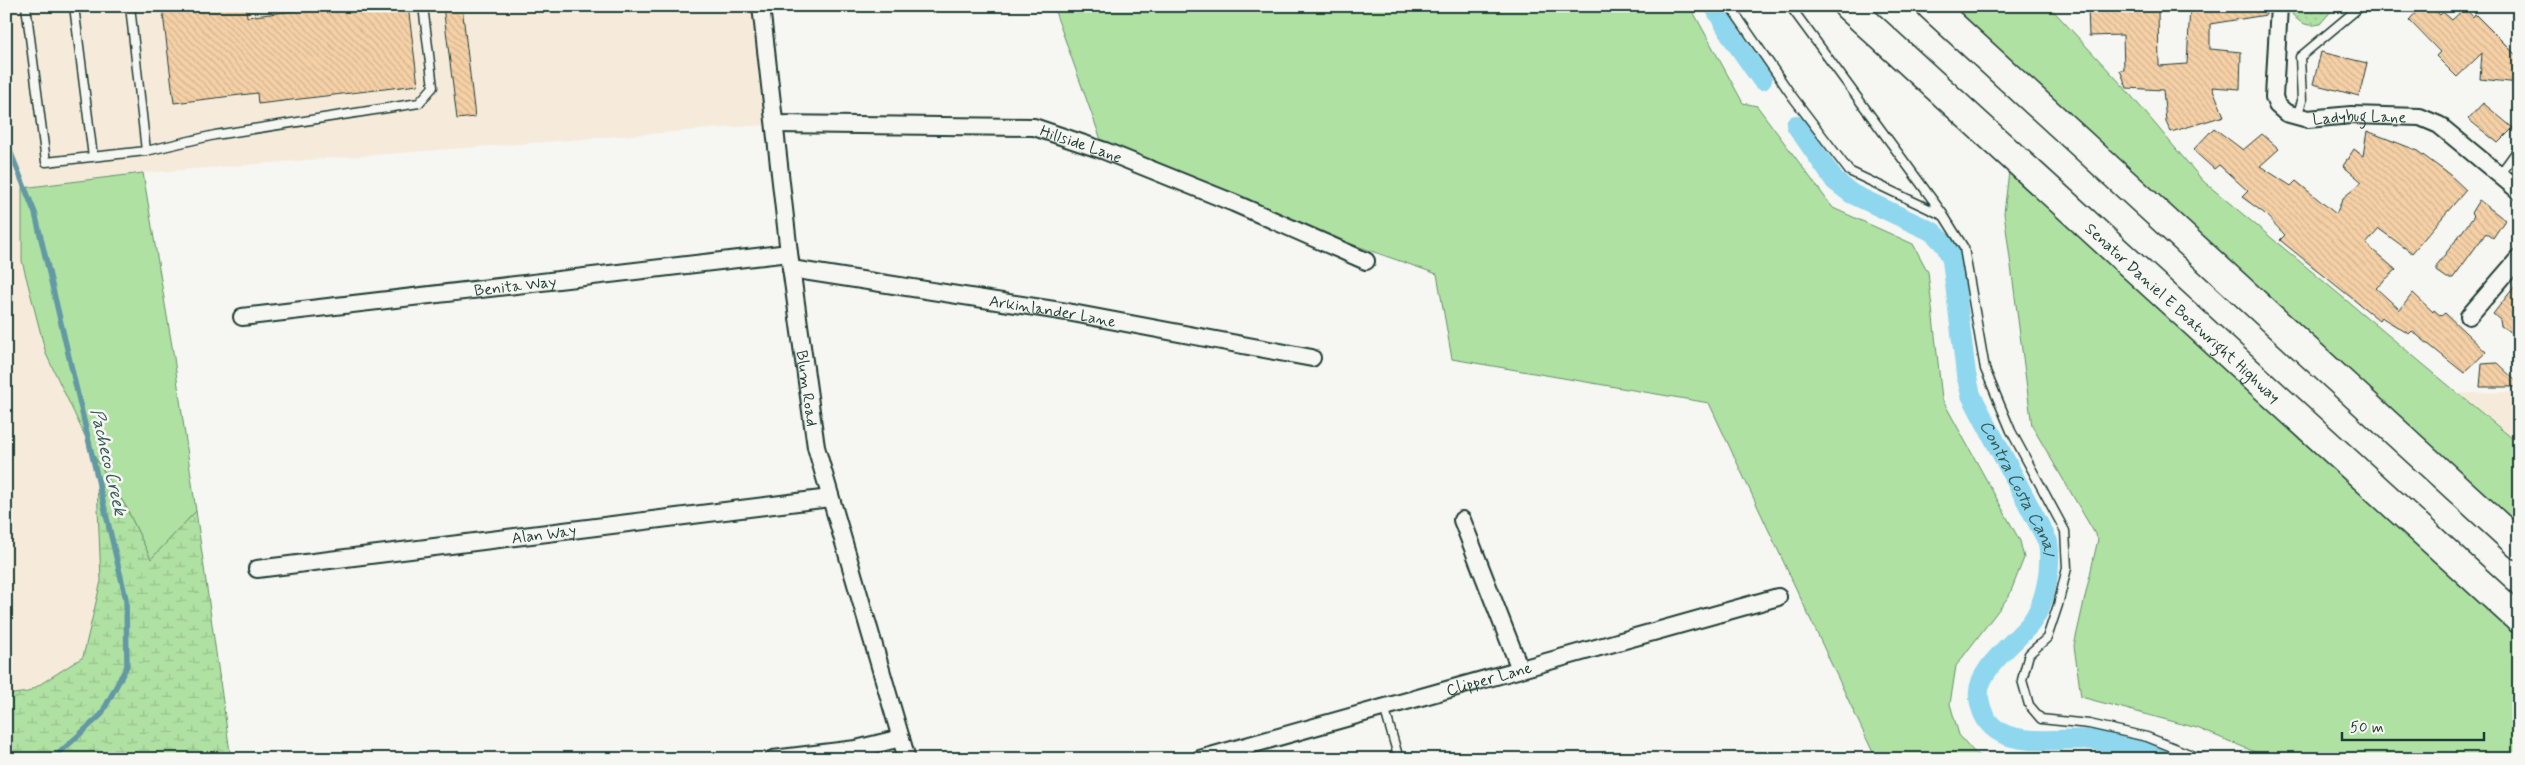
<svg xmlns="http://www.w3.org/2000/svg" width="2525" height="765" font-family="Mynerve,sans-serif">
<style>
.built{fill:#f6ebdb}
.grass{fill:#afe1a2;stroke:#678f6b}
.wetland{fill:url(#wetland-marsh);stroke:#678f6b}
.park{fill:url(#park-dots);stroke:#678f6b}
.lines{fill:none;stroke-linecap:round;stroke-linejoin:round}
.stream{stroke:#6299a4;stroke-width:5.5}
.canal{stroke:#8ed7ef;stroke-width:20}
.building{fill:url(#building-back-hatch);stroke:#1f3d34}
.lane-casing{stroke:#1f3d34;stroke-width:11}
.street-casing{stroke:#1f3d34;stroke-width:20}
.highway-casing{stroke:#1f3d34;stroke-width:31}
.lane{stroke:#f6f6f2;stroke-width:8}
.street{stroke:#f6f6f2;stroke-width:16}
.highway{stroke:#f6f6f2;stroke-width:28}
.labels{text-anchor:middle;stroke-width:5;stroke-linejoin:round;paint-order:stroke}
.street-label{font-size:16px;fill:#1f3d34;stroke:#f6f6f2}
.water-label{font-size:18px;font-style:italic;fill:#355c59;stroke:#f6f6f2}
</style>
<defs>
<pattern id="wetland-marsh" width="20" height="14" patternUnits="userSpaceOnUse" patternTransform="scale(1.25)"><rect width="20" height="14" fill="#afe1a2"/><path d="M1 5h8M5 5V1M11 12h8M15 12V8" fill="none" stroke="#96c28c"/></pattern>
<pattern id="park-dots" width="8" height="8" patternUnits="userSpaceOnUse" patternTransform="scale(1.25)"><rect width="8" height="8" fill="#afe1a2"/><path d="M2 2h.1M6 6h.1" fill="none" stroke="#96c28c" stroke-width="1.8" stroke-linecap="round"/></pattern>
<pattern id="building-back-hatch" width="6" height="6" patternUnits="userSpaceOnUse" patternTransform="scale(1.25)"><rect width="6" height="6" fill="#f6d0a6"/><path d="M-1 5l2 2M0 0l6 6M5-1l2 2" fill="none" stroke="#d2b490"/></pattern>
</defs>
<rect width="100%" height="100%" fill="#f6f6f2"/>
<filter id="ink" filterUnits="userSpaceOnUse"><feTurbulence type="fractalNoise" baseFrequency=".02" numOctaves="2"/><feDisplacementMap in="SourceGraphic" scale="10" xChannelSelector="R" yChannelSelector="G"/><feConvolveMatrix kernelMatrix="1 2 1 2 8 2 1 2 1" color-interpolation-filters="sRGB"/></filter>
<g filter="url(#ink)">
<path class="built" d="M 6,6 L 761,6 L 775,124 L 143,173 L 22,188 L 46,354 L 96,459 L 101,581 L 83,658 L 28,692 L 6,695 Z
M 2519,392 L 2519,444 L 2459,393 Z"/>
<path class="grass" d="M 1053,6 L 1690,6 L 1743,103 L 1757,106 L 1833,208 L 1913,244 L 1928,272 L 1942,399 L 2020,541 L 2024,558 L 2009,596 L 1956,666 L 1950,704 L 1959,735 L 1975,753 L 1984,759 L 1876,759 L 1709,403 L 1452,359 L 1437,274 L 1234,203 L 1105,151 Z
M 1931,6 L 2049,6 L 2123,86 L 2203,181 L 2519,444 L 2519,545 Z
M 2011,155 L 2519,617 L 2519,759 L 2272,759 L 2197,728 L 2081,697 L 2074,646 L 2098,539 L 2032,426 L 2004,213 Z
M 143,173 L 174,358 L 196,511 L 151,560 L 126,507 L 96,459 L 46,354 L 22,261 L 22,188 Z"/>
<path class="wetland" d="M 96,459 L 126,507 L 151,559 L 196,511 L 231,759 L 6,759 L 6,695 L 28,692 L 83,657 L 101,581 Z"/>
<path class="park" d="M 2296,6 L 2330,6 L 2332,10 L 2320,24 C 2308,27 2300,24 2292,14 Z"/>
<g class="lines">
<path class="stream" d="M 6,141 L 35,213 L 126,599 L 127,666 L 101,715 L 57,755 L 40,759"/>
<g class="canal">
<path d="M 1714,6 L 1732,37 L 1762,80"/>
<path id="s1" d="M 1796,125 L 1835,181 L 1852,194 L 1933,232 L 1946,246 L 1952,260 L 1966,374 L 1971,395 L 2048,542 C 2052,566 2046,603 2031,623 C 2015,643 1975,670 1979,698 C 1987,756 2053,736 2094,740 C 2118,743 2144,752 2167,759"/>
</g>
</g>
<path class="building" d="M 162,6 L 246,6 L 247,17 L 331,6 L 408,6 L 418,85 L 258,104 L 257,93 L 174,103 Z
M 443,6 L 462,6 L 475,117 L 457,119 Z
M 2088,6 L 2154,6 L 2155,11 L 2158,10 L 2159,66 L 2187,64 L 2190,6 L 2265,6 L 2266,15 L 2210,24 L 2210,49 L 2241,52 L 2240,89 L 2212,87 L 2224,116 L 2171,132 L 2166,121 L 2163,90 L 2127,88 L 2120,70 L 2124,70 L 2123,35 L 2089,36 Z
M 2422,6 L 2431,6 L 2440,15 L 2443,12 L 2452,20 L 2465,8 L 2473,17 L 2475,14 L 2515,54 L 2519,55 L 2519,83 L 2480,79 L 2482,53 L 2457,77 L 2436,56 L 2440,52 L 2409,20 Z
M 2321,52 L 2367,63 L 2359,96 L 2313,84 Z
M 2483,103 L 2513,128 L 2498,143 L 2468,119 Z
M 2214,128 L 2243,150 L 2262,134 L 2279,149 L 2260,166 L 2291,186 L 2296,181 L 2336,214 L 2343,198 L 2362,182 L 2343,166 L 2354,149 L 2363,156 L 2367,131 L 2416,150 L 2450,175 L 2466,190 L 2412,253 L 2379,229 L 2366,244 L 2396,270 L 2376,288 L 2400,310 L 2413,293 L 2433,312 L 2434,310 L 2441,316 L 2445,313 L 2486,352 L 2464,373 L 2412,331 L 2409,334 L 2381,317 L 2379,320 L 2338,287 L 2280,240 L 2285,235 L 2264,213 L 2242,197 L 2248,191 L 2219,165 L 2214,169 L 2193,150 Z
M 2479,200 L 2505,220 L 2493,238 L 2486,233 L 2453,278 L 2447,278 L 2437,271 L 2437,265 L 2474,216 L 2471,213 Z
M 2519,281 L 2519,323 L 2511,332 L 2501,326 L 2500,320 L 2493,314 Z
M 2497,363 L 2519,384 L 2519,387 L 2480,387 L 2482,364 Z"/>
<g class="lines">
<defs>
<path id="lane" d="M 26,6 L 46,162 L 146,151 L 215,135 L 419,103 L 433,87 L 423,6
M 74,6 L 93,157
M 130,6 L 146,151
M 1730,6 L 1792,96 L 1849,171 L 1944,216 L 1964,248 L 1985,369 L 2011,431 L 2065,531 L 2067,568 L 2058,605 L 2047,638 L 2029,654 L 2022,680 L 2029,705 L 2041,719 L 2089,724 L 2147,737 L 2202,759
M 1790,6 L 1943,214
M 2297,116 L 2302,101 L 2300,57 L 2361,6
M 2500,174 L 2519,148
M 1384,707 L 1399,759"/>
<g id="street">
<path id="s2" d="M 761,6 L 789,253 L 816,447 L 907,759"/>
<path id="s3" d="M 2279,6 L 2274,97 L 2277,105 L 2286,113 L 2308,119 L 2351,115 L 2420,117 L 2439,125 L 2519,191"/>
<path id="s4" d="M 775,124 L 1034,127 L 1105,151 L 1234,203 L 1366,261"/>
<path id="s5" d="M 791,269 L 1067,312 L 1312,358"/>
<path d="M 2469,316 L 2519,258"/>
<path id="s6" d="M 242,317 L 789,253"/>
<path d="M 1462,520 L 1520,669"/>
<path id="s7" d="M 257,569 L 830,498"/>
<path d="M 773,759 L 856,749 L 901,738"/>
<path id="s8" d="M 1200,759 L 1778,597"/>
</g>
<g id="highway">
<path id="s9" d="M 1848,6 L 2519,619"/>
<path d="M 1931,6 L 2519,545"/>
</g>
</defs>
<use href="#lane" class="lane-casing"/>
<use href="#street" class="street-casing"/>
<use href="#highway" class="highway-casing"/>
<use href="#lane" class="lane"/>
<use href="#street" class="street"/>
<use href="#highway" class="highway"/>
</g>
</g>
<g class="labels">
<g class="street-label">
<text dy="6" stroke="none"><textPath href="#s3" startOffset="186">Ladybug Lane</textPath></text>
<text dy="6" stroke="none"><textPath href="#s4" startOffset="309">Hillside Lane</textPath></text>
<text dy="6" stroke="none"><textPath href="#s6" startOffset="275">Benita Way</textPath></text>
<text dy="6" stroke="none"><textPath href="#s5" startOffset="265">Arkinlander Lane</textPath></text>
<text dy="6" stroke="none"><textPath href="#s9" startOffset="454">Senator Daniel E Boatwright Highway</textPath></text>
<text dy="6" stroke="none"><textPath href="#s2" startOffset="385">Blum Road</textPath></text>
<text dy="6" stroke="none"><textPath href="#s7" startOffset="289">Alan Way</textPath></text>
<text dy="6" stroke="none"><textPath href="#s8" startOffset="300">Clipper Lane</textPath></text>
</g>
<g class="water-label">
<text transform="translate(109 462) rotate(77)" y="6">Pacheco Creek</text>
<text dy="6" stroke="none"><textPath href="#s1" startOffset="454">Contra Costa Canal</textPath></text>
</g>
</g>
<rect width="2525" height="765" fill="none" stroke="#f6f6f2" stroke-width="25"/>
<rect x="12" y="12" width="2500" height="740" fill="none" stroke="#1f3d34" stroke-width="2" filter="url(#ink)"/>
<path d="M2342 732v8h142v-8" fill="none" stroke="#1f3d34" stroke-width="2.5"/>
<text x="2350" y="732" font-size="15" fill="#1f3d34" stroke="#f6f6f2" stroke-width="4" paint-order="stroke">50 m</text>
</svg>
